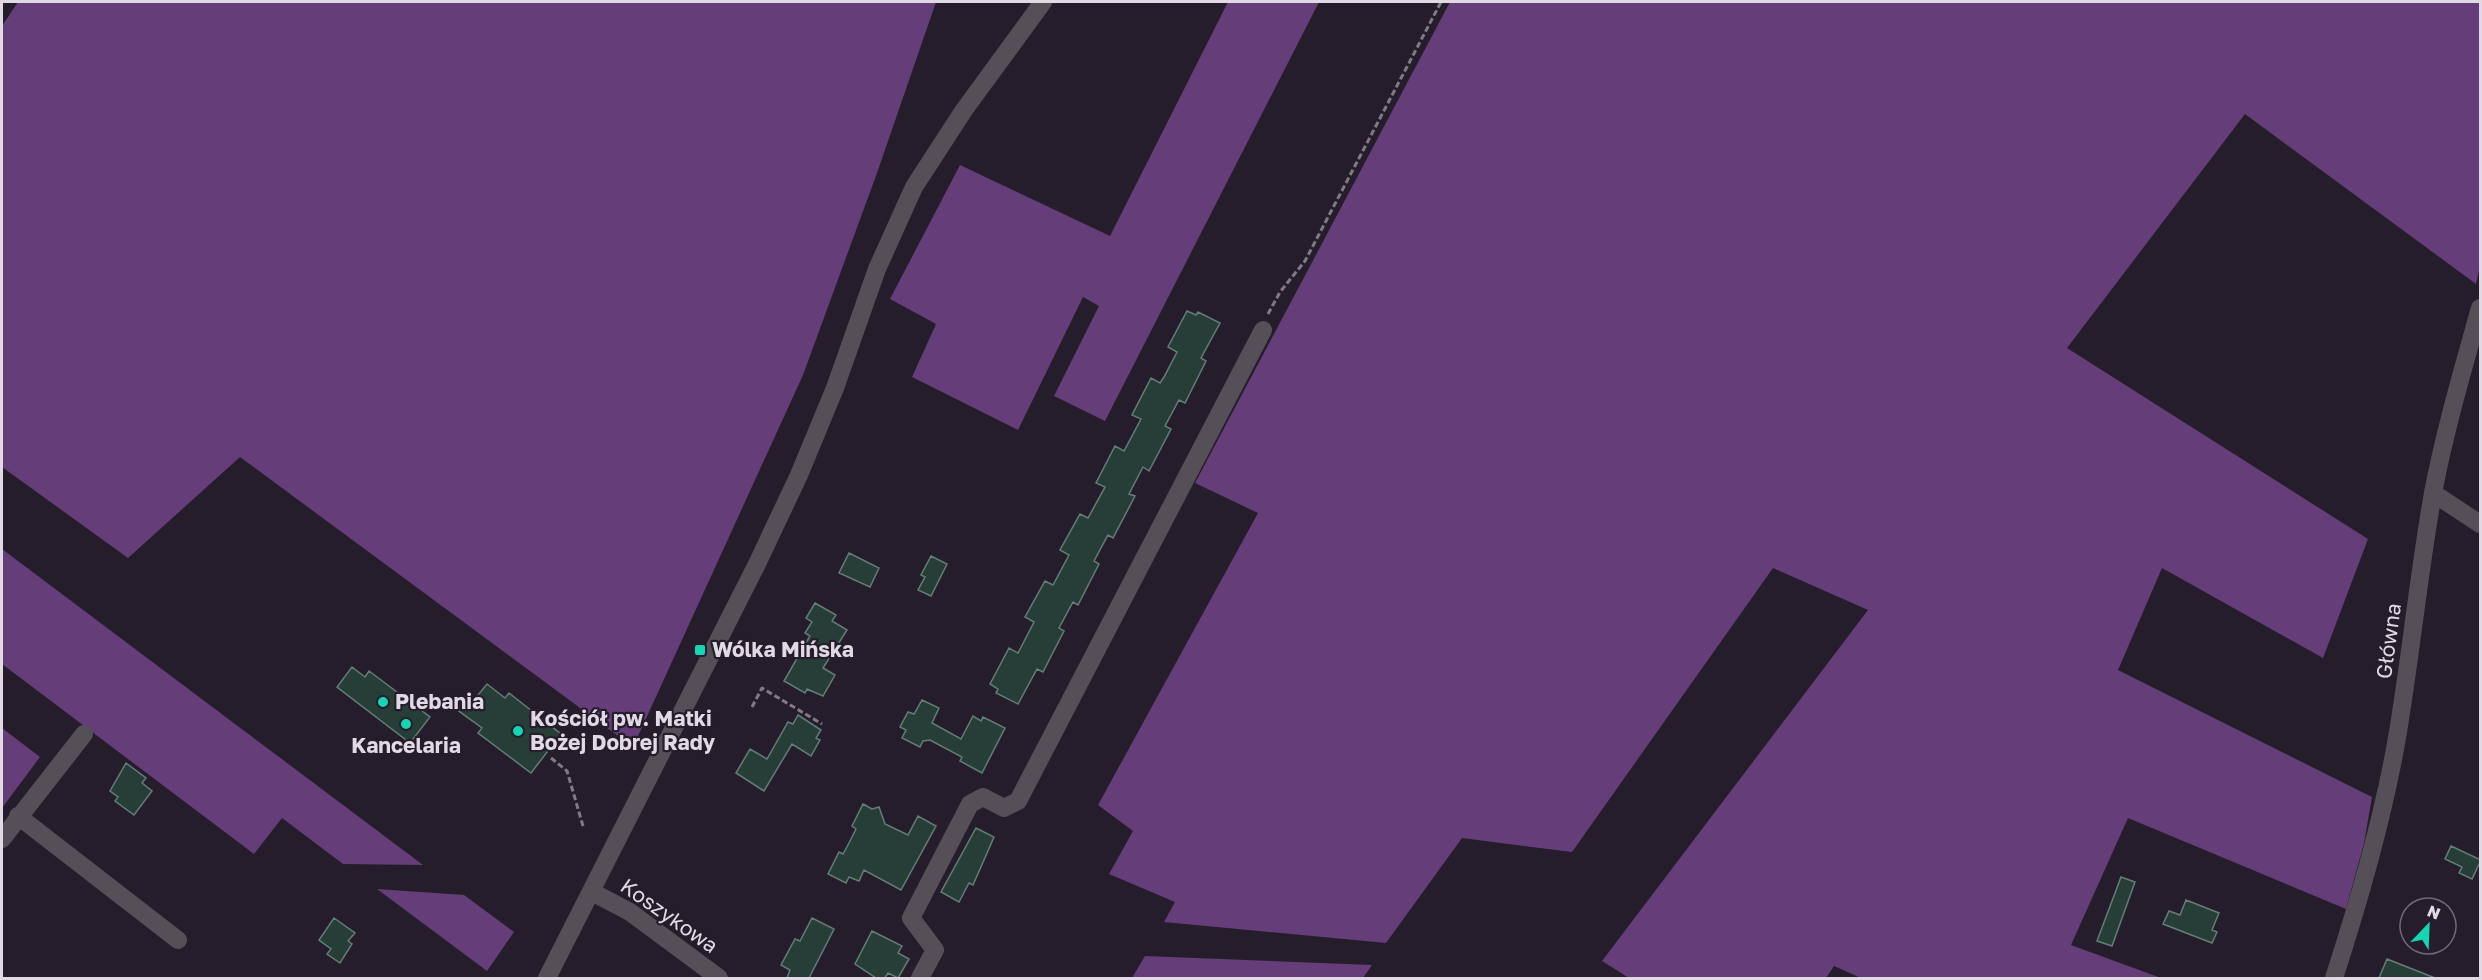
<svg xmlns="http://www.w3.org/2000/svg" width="2482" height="980" font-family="'Golos Text',sans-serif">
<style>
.forest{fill:#643d79}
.building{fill:#273e38;stroke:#647d76;stroke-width:1.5}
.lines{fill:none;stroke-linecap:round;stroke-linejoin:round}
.path{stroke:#817986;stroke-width:3;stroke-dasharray:6 3;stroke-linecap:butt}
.minor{stroke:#555058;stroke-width:18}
.poi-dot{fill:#16d5b3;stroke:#261d2c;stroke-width:2}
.labels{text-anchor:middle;stroke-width:4.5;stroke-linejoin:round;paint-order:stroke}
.street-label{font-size:21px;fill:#e1dae5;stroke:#261d2c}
.poi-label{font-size:21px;font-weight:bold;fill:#e1dae5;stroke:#261d2c;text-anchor:start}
</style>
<rect width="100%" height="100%" fill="#261d2c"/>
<path class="forest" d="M 18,2 L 936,2 L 877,173 L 803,375 L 633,747 L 240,457 L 128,558 L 2,467 L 2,26 Z
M 1228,2 L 1319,2 L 1105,421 L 1054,396 L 1099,306 L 1083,297 L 1018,430 L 912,377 L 936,324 L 890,299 L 960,165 L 1110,236 Z
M 1450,2 L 2480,2 L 2480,266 L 2476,284 L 2245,114 L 2067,348 L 2368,539 L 2323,658 L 2162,568 L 2118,670 L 2372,797 L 2364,843 L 2346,909 L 2128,818 L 2071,945 L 2161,978 L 1861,978 L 1834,966 L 1826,978 L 1629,978 L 1602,961 L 1868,610 L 1773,568 L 1572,852 L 1462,838 L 1386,943 L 1164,922 L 1175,902 L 1109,874 L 1133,831 L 1098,805 L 1258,513 L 1195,483 Z
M 2,549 L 423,865 L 343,864 L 282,818 L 254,854 L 2,664 Z
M 2,728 L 40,757 L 2,808 Z
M 377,889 L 464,895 L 514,932 L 487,971 Z
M 1145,956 L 1372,965 L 1363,978 L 1132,978 Z"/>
<path class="building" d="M 1187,311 L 1196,315 L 1198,312 L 1220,323 L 1201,358 L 1206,361 L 1185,403 L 1179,400 L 1165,426 L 1171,429 L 1149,471 L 1143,467 L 1129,494 L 1135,496 L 1113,538 L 1108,535 L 1094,561 L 1099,564 L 1078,605 L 1073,602 L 1059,628 L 1064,631 L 1043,672 L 1037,669 L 1018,704 L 996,693 L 998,689 L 990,684 L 1009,648 L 1018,653 L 1034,622 L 1025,617 L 1045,581 L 1053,585 L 1069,555 L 1060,550 L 1080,514 L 1088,518 L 1105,487 L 1096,483 L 1115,446 L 1124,451 L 1141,419 L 1132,415 L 1151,378 L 1160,383 L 1164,377 L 1177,352 L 1168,347 Z
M 849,553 L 879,568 L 870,587 L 839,573 Z
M 931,556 L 947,564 L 931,596 L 918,590 L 925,577 L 921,575 Z
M 815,603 L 836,615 L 832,621 L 847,630 L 823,668 L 835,675 L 823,696 L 807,689 L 805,693 L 784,681 L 810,636 L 805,633 L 812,622 L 806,618 Z
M 352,667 L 365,677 L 369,671 L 430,717 L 410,743 L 337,687 Z
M 487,684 L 505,698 L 509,693 L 561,734 L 531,773 L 478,733 L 482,728 L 456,709 L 468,694 L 474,700 Z
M 922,700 L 939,708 L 932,723 L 961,739 L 973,716 L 981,721 L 983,717 L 1005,728 L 982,773 L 960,761 L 962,757 L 930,740 L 923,741 L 920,747 L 902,738 L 906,730 L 900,727 L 908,712 L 914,714 Z
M 798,715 L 821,730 L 816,738 L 820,740 L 811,756 L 792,744 L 764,791 L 736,773 L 750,749 L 767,759 L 788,722 L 793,724 Z
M 126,763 L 146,778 L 142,783 L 152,791 L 134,815 L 115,801 L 118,797 L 110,791 Z
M 863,804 L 872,809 L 879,807 L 885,824 L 908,835 L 918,816 L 936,826 L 901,890 L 864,870 L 859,881 L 849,877 L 846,883 L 828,874 L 839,852 L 843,854 L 850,841 L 856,829 L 852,826 Z
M 976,828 L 994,837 L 973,885 L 969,883 L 959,902 L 941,892 Z
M 2451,846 L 2481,860 L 2472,879 L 2459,873 L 2462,867 L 2445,859 Z
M 2121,877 L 2135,882 L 2112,946 L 2097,941 Z
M 2186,900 L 2219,913 L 2212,930 L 2217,932 L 2212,943 L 2163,924 L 2169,911 L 2180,915 Z
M 334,918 L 355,933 L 348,941 L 352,944 L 340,963 L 327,954 L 331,949 L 319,940 Z
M 812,918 L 834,929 L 809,978 L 787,978 L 790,970 L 781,965 L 795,939 L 800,941 Z
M 872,931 L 902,946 L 898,953 L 909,959 L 898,978 L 888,973 L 885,978 L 876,978 L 855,964 Z
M 2387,959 L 2435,978 L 2379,978 Z"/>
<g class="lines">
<path class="path" d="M 1268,314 L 1280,292 L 1305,261 L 1441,2
M 752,707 L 762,688 L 822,724
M 551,758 L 567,771 L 583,826"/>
<path class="minor" d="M 2433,493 L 2480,524
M 18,816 L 178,940
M 2,839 L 84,734
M 592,892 L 630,912 L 719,978
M 547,978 L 757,564 L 799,475 L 835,388 L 877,269 L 914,187 L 964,110 L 1043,2
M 920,978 L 935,950 L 911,918 L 970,804 L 983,797 L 1004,808 L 1018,801 L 1263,330
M 2334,978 C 2360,898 2384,816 2398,732 C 2411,653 2419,572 2433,493 C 2445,430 2463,369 2480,308"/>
</g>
<g class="poi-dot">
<rect x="694" y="644" width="12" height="12" rx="3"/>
<circle cx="383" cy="702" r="6"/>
<circle cx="406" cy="724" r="6"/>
<circle cx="518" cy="731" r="6"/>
</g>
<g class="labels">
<g class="street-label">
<text transform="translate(2389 641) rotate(-82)" y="7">Główna</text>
<text transform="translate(669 916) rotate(35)" y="7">Koszykowa</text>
</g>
<g class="poi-label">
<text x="712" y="657">Wólka Mińska</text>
<text x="395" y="709">Plebania</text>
<text x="530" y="726">Kościół pw. Matki<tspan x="530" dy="24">Bożej Dobrej Rady</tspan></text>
<text x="406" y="753" text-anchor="middle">Kancelaria</text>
</g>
</g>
<rect width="2482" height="980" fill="none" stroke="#e1dae5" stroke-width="6"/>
<g transform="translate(2428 926) rotate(23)"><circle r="28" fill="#261d2c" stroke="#716976" stroke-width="1.5"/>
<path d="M0-4.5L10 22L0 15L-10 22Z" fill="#16d5b3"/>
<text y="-9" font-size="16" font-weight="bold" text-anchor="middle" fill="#e1dae5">N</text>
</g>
</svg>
